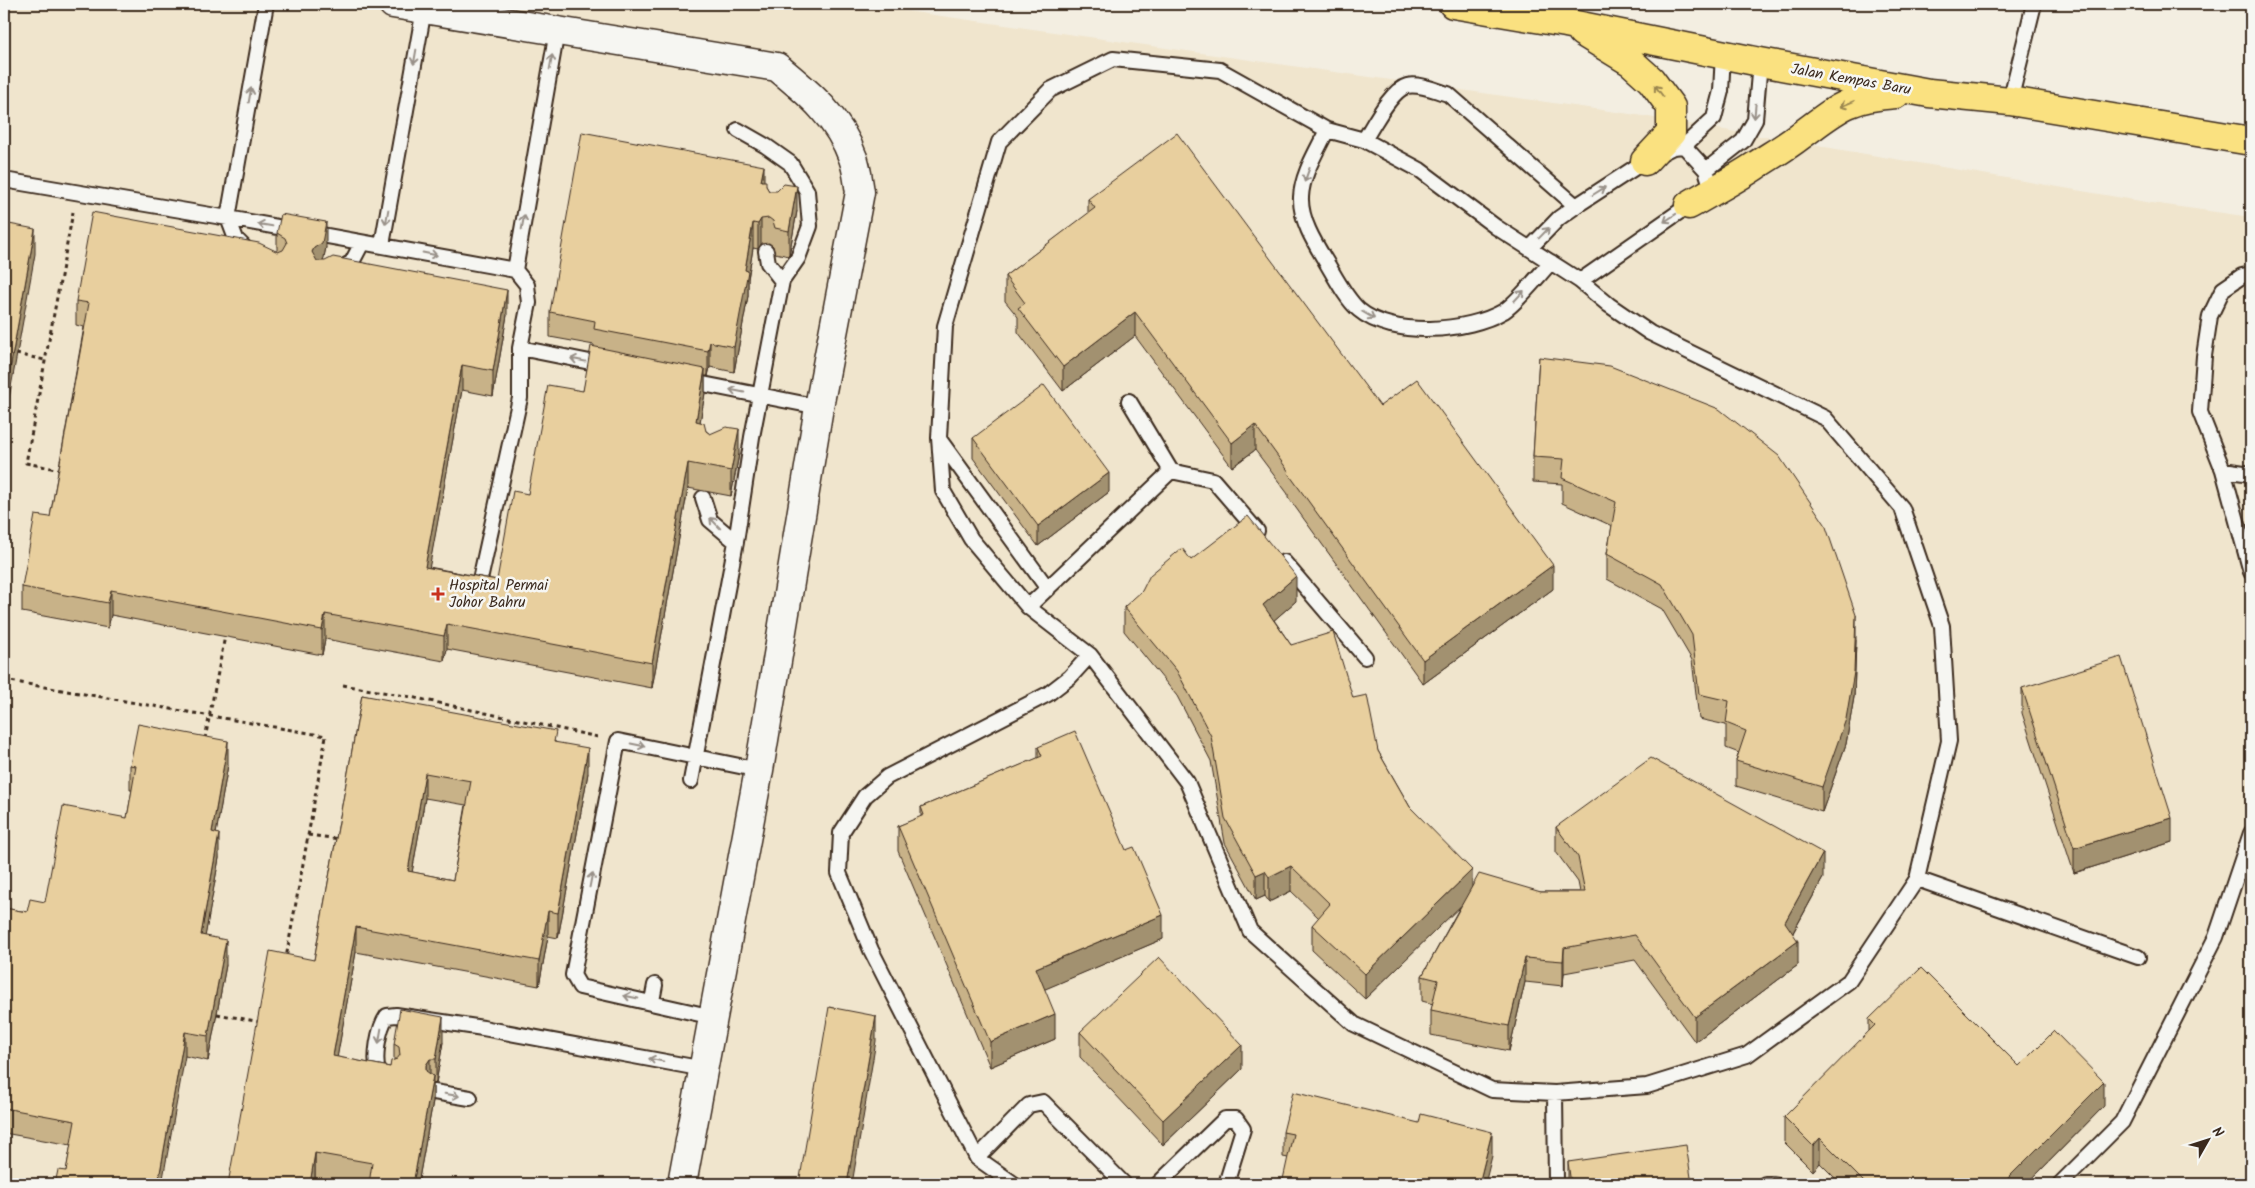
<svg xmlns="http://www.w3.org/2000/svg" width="2255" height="1188" font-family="Kalam,sans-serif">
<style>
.built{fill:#f0e5cd}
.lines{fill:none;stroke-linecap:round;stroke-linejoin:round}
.lane-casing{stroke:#3b2a1e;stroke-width:18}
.street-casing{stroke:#3b2a1e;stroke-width:31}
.primary-casing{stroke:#3b2a1e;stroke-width:31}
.path{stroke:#3b2a1e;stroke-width:3;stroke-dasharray:4 4;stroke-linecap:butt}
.lane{stroke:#f6f6f2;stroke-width:14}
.street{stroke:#f6f6f2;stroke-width:28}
.primary{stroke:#fae180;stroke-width:28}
.wall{fill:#c8b288;stroke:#3b2a1e;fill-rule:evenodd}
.shaded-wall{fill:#a2916f;stroke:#3b2a1e}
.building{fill:#e8cf9e;stroke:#3b2a1e;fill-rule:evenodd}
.oneway{stroke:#989088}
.oneway2{stroke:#9a864f}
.poi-dot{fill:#c8321e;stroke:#f6f6f2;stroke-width:2}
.labels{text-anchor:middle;stroke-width:5;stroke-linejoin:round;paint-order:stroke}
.street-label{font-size:15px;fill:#3b2a1e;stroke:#f6f6f2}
.poi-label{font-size:15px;fill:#3b2a1e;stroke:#f6f6f2;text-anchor:start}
</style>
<rect width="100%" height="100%" fill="#f3eee1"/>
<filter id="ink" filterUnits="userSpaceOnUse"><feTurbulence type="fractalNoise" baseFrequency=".02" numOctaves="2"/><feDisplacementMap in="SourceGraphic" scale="10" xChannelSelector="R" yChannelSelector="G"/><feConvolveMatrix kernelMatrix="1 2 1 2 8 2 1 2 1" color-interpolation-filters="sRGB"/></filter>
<g filter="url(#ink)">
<path class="built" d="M 4,4 L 857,4 L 1637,115 L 2152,203 L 2251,217 L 2251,1184 L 4,1184 Z"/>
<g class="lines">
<defs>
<path id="lane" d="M 266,4 L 228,218 L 515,270 L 527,285 L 529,303 L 520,348 L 520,398 L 478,589
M 1113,59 L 1220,70 L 1327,130 L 1364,140 L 1420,170 L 1496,227 L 1580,281 L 1609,305 L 1650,333 L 1825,418 L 1902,508 L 1942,626 L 1949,741 L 1917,879 L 1849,981 L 1747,1055 L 1647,1086 L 1555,1093 L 1492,1090 L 1354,1024 L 1250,931 L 1187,782 L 1090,655 L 1028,607 L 971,539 L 943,491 L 939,438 L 945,326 L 999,142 L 1050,90 Z
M 2010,101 L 2034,4
M 1327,130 C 1317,151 1302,174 1301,197 C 1300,219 1314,242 1325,260 C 1334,275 1346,299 1359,310 C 1392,338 1468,332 1504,311 C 1517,303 1539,275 1551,262
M 1364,140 C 1373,126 1391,90 1407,86 C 1420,83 1436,91 1448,94 L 1576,206
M 1706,170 L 1743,141 L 1755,120 L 1760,62
M 4,180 L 228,218 L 236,239 L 249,252
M 382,245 L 424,9
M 1530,248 L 1559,218 L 1576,206 L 1645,161 L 1673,147 L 1684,146 L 1714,118 L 1721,91 L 1723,54
M 766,251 L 768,263 L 782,281
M 515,270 L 557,31
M 337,271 L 352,262 L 362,243
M 2251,274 L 2242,276 L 2223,289 L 2210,316 L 2204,356 L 2200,412 L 2223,470 L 2251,572
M 1580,281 L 1689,205 L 1710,183 L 1706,170 L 1684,146
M 520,348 L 605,365
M 688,381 L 819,407
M 1129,401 L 1171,471
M 939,439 L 1048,589
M 2223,470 L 2251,474
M 703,498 L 710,520 L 736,542
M 1284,562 L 1365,657
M 1028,607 L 1171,471 L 1213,480 L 1257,531
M 691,781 L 736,542 L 752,437 L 782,281 L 798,258 L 810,226 L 807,191 L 790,163 L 766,146 L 738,130
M 1917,879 L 2138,957
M 652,1001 L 655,985
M 713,1017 L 580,987 L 573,975 L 618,741 L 759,770
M 386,1076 L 378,1072 C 374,1057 378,1029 387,1016 L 396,1015 L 483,1028 L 704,1069
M 434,1092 L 470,1098
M 1555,1093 L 1556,1184
M 977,1158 L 1029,1105 L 1043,1102 L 1124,1184
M 1014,1184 L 977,1158 L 871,950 L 839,873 L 841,833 L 865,796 L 887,777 L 1048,694 L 1070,677 L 1090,655
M 1158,1184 L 1225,1119 L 1236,1119 L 1243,1129 L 1226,1184
M 1765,1184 L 1774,1184
M 2060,1184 L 2122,1122 L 2216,937 L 2251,833"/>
<path id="street" d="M 393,4 L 777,67 C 809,93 839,118 853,158 C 857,168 858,181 860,192 L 819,407 L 759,770 L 682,1184"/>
<path id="primary" d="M 1453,4 L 1566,23 L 1760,62 L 1929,93 L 2010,101 L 2251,141
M 1582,32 L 1631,62 L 1651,80 L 1671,107 L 1671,133 L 1645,161
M 1689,205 C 1711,192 1734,180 1755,166 C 1770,156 1786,147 1800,136 C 1837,109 1847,97 1896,94"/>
</defs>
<use href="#lane" class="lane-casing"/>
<use href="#street" class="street-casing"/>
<use href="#primary" class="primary-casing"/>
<path class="path" d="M 16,354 L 45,360
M 61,470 L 26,463 L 73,212
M 4,680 L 326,736 L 286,958
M 343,685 L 411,697 L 598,737
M 205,739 L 225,636
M 308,835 L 340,839
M 217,1014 L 261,1022"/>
<use href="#lane" class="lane"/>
<use href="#street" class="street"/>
<use href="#primary" class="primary"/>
</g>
<path class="wall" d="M 764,181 L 766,186 L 769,191 L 797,211 L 789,256 L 775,253 L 773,246 L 769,243 L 761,244 L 758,249 L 753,248 L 748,279 L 748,296 L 734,372 L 710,367 L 708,376 L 705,376 L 705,393 L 700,422 L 706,431 L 739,454 L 731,496 L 688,488 L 652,688 L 447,649 L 444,661 L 325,639 L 322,655 L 111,615 L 108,628 L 22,612 L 22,587 L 50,517 L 84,327 L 76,325 L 76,301 L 277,251 L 277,233 L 326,247 L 323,261 L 507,315 L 493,396 L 462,390 L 429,567 L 497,580 L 528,494 L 583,391 L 594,347 L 594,345 L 550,337 L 550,312 Z
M 1088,199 L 1380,406 L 1553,589 L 1423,684 L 1288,497 L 1288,494 L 1255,450 L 1232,467 L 1135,336 L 1063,391 L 1018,332 L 1018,317 L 1005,301 L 1005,276 L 1088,214 Z
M 1539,357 L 1856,640 L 1854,697 L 1846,744 L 1822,812 L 1736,786 L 1736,761 L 1739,753 L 1726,748 L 1726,725 L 1699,719 L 1692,660 L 1662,609 L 1607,579 L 1607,554 L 1612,526 L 1562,503 L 1562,484 L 1533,482 L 1533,457 Z
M 973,438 L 1109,492 L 1038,546 L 973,458 Z
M 1191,560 L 1296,601 L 1274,620 L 1291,645 L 1353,698 L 1378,751 L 1410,807 L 1472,886 L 1541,892 L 1580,892 L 1578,882 L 1556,852 L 1556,827 L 1823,878 L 1793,933 L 1798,965 L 1695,1042 L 1635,960 L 1564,973 L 1563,986 L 1525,982 L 1509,1051 L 1431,1035 L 1431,1010 L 1433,1004 L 1422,1001 L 1422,976 L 1461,905 L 1365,999 L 1312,950 L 1312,925 L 1319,918 L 1291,891 L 1269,902 L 1265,896 L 1256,900 L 1225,843 L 1211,761 L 1177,696 L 1124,631 L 1124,607 Z
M 2022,688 L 2172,842 L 2074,873 L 2022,713 Z
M 362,695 L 556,742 L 588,773 L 558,938 L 548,936 L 539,986 L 356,952 L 337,1057 L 390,1067 L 394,1060 L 394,1044 L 443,1042 L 436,1083 L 433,1084 L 433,1101 L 418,1184 L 352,1184 L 315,1178 L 314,960 ZM 425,798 L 466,805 L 453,880 L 412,872 Z
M 1038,747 L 1163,939 L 1044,989 L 1055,1039 L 990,1067 L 898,851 L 898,826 L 921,817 L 921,807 L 1038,758 Z
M 130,765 L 228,765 L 216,833 L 219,858 L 205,936 L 226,965 L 208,1061 L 185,1056 L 66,1171 L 71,1145 L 4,1133 L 4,908 L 27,912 L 45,902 L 127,818 L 132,790 L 130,790 Z
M 1869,1019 L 2019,1066 L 2104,1106 L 2027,1184 L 1841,1184 L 1820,1163 L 1813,1171 L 1784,1142 L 1784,1117 L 1869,1032 Z
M 1080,1032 L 1242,1069 L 1163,1145 L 1080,1057 Z
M 1283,1132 L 1492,1156 L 1288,1158 L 1283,1157 Z
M 1568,1162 L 1692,1184 L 1568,1184 Z"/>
<path class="shaded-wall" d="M 764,166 L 764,191 L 761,181 Z
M 797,186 L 797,211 L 789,256 L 789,231 Z
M 761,219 L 761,244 L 758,249 L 758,224 Z
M 326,222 L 326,247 L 322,268 L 314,273 L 312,252 Z
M 753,223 L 753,248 L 748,279 L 748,296 L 734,372 L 734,347 L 745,270 Z
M 35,229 L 35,254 L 4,426 L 4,402 Z
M 507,290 L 507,315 L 493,396 L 493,371 Z
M 1135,312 L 1135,336 L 1063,391 L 1063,367 Z
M 710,342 L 710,367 L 708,376 L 708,351 Z
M 462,365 L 462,390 L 425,591 L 425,567 Z
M 705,369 L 705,393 L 696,446 L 696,421 Z
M 1255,425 L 1255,450 L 1232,467 L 1232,443 Z
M 739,429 L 739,454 L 731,496 L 731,471 Z
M 688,463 L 688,488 L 652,688 L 652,663 Z
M 1109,473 L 1109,492 L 1038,546 L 1038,526 Z
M 1553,565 L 1553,589 L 1423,684 L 1423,660 Z
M 1296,576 L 1296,601 L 1263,630 L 1263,605 Z
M 111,590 L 111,615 L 108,628 L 108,603 Z
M 325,614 L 325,639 L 322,655 L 322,630 Z
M 1856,615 L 1856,640 L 1854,697 L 1846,744 L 1822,812 L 1822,787 Z
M 447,624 L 447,649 L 444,661 L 444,636 Z
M 228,741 L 228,765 L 212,857 L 212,832 Z
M 588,748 L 588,773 L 558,938 L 558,913 Z
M 425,773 L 425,798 L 408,896 L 408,871 Z
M 2172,818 L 2172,842 L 2074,873 L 2074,848 Z
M 219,834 L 219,858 L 201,960 L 201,935 Z
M 1823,853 L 1823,878 L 1785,947 L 1785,922 Z
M 1291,866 L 1291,891 L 1269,902 L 1269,877 Z
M 1472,870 L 1472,895 L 1365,999 L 1365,974 Z
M 1265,871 L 1265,896 L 1256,900 L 1256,875 Z
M 548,911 L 548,936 L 539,986 L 539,961 Z
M 1163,915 L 1163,939 L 1036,993 L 1036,968 Z
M 356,927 L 356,952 L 333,1081 L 333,1056 Z
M 226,940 L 226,965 L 208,1061 L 208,1036 Z
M 1798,941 L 1798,965 L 1695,1042 L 1695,1017 Z
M 1564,948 L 1564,973 L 1563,986 L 1563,961 Z
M 1525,958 L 1525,982 L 1509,1051 L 1509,1026 Z
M 1055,1014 L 1055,1039 L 990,1067 L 990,1042 Z
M 876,1016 L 876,1041 L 852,1184 L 847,1184 Z
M 443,1017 L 443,1042 L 436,1083 L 436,1059 Z
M 185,1032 L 185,1056 L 162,1184 L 158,1184 Z
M 1242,1045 L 1242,1069 L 1163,1145 L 1163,1120 Z
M 430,1059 L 430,1084 L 426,1090 L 426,1065 Z
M 433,1076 L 433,1101 L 418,1184 L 413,1184 Z
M 2104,1082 L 2104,1106 L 2027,1184 L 2002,1184 Z
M 1492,1132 L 1492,1156 L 1485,1184 L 1479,1184 Z
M 1820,1138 L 1820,1163 L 1813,1171 L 1813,1146 Z
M 315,1153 L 315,1178 L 314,1184 L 310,1184 Z"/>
<path class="building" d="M 582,132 L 764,166 L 761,181 L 766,181 L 766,186 L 769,191 L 777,191 L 784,184 L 797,186 L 789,231 L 775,228 L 773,221 L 769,218 L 761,219 L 758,224 L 753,223 L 745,270 L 748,271 L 734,347 L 710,342 L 708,351 L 594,329 L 595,321 L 550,312 Z
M 1177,133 L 1380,406 L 1417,379 L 1553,565 L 1423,660 L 1288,473 L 1289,472 L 1255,425 L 1232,443 L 1135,312 L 1063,367 L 1018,308 L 1025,303 L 1005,276 L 1095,208 L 1088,199 Z
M 92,212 L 259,243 L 278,252 L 283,250 L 287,243 L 285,238 L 277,233 L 281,214 L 326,222 L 322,243 L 314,248 L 312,252 L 317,261 L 325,261 L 333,257 L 507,290 L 493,371 L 462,365 L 425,567 L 497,580 L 513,491 L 528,494 L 548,385 L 583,391 L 591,346 L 705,369 L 696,421 L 704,423 L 706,431 L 710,434 L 726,427 L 739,429 L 731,471 L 688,463 L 652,663 L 447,624 L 444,636 L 325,614 L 322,630 L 111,590 L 108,603 L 22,587 L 35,515 L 50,517 L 89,303 L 76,301 Z
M 4,223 L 35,229 L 4,402 Z
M 1539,357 L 1610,366 L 1719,409 L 1779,456 L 1825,524 L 1856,615 L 1854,672 L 1846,719 L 1822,787 L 1736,761 L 1746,731 L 1726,723 L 1729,701 L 1699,694 L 1692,635 L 1662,584 L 1607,554 L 1616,502 L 1562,478 L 1564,459 L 1533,457 Z
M 1044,385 L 1109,473 L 1038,526 L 973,438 Z
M 1248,516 L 1296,576 L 1263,605 L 1291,645 L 1333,632 L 1353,698 L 1367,695 L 1378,751 L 1410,807 L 1472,870 L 1365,974 L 1312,925 L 1330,904 L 1291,866 L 1269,877 L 1265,871 L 1256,875 L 1225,818 L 1211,736 L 1177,671 L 1124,607 L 1142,591 L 1150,575 L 1182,548 L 1191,560 Z
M 2121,657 L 2172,818 L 2074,848 L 2022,688 Z
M 362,695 L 556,731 L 554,742 L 588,748 L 558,913 L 548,911 L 539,961 L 356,927 L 333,1056 L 390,1067 L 391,1061 L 397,1059 L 400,1055 L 399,1047 L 394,1044 L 400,1009 L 443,1017 L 436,1059 L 430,1059 L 426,1065 L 426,1071 L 433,1076 L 413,1184 L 369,1184 L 372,1163 L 315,1153 L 310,1184 L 228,1184 L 270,951 L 314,960 ZM 425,773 L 471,781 L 453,880 L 408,871 Z
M 138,724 L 228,741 L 212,832 L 219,834 L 201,935 L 226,940 L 208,1036 L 185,1032 L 158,1184 L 55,1184 L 58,1170 L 66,1171 L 75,1121 L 4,1108 L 4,908 L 27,912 L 30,899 L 45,902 L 63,806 L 127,818 L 136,766 L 130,765 Z
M 1075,731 L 1126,850 L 1134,847 L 1163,915 L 1036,968 L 1055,1014 L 990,1042 L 898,826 L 924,815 L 921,807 L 1042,756 L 1038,747 Z
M 1651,758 L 1823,853 L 1785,922 L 1798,941 L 1695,1017 L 1635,935 L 1564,948 L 1563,961 L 1525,958 L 1509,1026 L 1431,1010 L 1438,980 L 1422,976 L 1479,874 L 1541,892 L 1585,892 L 1578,857 L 1556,827 Z
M 1159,957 L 1242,1045 L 1163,1120 L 1080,1032 Z
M 1921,968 L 2019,1066 L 2054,1031 L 2104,1082 L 2002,1184 L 1866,1184 L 1820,1138 L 1813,1146 L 1784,1117 L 1875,1025 L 1869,1019 Z
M 829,1007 L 876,1016 L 847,1184 L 799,1184 Z
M 1293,1092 L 1419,1123 L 1421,1114 L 1492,1132 L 1479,1184 L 1282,1184 L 1293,1134 L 1283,1132 Z
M 1686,1145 L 1692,1184 L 1571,1184 L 1568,1162 Z"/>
<defs><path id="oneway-shaft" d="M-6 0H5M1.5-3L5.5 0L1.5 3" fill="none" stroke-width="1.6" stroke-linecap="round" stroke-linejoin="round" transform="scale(1.25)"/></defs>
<g class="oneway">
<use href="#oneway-shaft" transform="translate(415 57) rotate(100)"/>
<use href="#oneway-shaft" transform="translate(551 62) rotate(-80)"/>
<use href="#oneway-shaft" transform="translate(250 95) rotate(-80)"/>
<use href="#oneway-shaft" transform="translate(1755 111) rotate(95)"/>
<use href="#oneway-shaft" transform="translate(1307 175) rotate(110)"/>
<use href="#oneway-shaft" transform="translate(1599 191) rotate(-32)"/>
<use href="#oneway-shaft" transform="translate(387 217) rotate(100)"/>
<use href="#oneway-shaft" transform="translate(1670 218) rotate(146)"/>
<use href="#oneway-shaft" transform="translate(523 222) rotate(-80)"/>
<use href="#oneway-shaft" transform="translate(265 225) rotate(-170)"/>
<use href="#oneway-shaft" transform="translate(1544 233) rotate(-46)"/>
<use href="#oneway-shaft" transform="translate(430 254) rotate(11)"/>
<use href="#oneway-shaft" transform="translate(1519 296) rotate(-47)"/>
<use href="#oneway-shaft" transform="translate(1368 315) rotate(30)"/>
<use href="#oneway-shaft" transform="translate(578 360) rotate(-169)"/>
<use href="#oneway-shaft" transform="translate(737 391) rotate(-169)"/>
<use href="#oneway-shaft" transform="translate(715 523) rotate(-134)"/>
<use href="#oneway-shaft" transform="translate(638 745) rotate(12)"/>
<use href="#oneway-shaft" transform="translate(591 880) rotate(-79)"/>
<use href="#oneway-shaft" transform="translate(631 997) rotate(-168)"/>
<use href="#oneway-shaft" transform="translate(380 1036) rotate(100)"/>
<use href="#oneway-shaft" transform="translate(656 1060) rotate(-169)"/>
<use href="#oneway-shaft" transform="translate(452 1095) rotate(10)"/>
</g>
<g class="oneway2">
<use href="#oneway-shaft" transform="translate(1659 91) rotate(-127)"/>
<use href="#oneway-shaft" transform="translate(1847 104) rotate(157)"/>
</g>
</g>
<path class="poi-dot" d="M435.5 586.5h5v5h5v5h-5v5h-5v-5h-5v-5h5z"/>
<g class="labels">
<g class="street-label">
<text transform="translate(1851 79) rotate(10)" y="5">Jalan Kempas Baru</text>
</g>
<g class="poi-label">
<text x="449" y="590">Hospital Permai<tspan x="449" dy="17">Johor Bahru</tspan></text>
</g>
</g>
<rect width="2255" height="1188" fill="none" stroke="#f6f6f2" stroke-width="20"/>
<rect x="10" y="10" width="2235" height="1168" fill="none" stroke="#3b2a1e" stroke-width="2" filter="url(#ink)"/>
<g transform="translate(2208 1140) rotate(51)" stroke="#f6f6f2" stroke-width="4" paint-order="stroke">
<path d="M0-4L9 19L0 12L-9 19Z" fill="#3b2a1e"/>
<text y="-8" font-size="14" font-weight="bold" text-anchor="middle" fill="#3b2a1e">N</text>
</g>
</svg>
